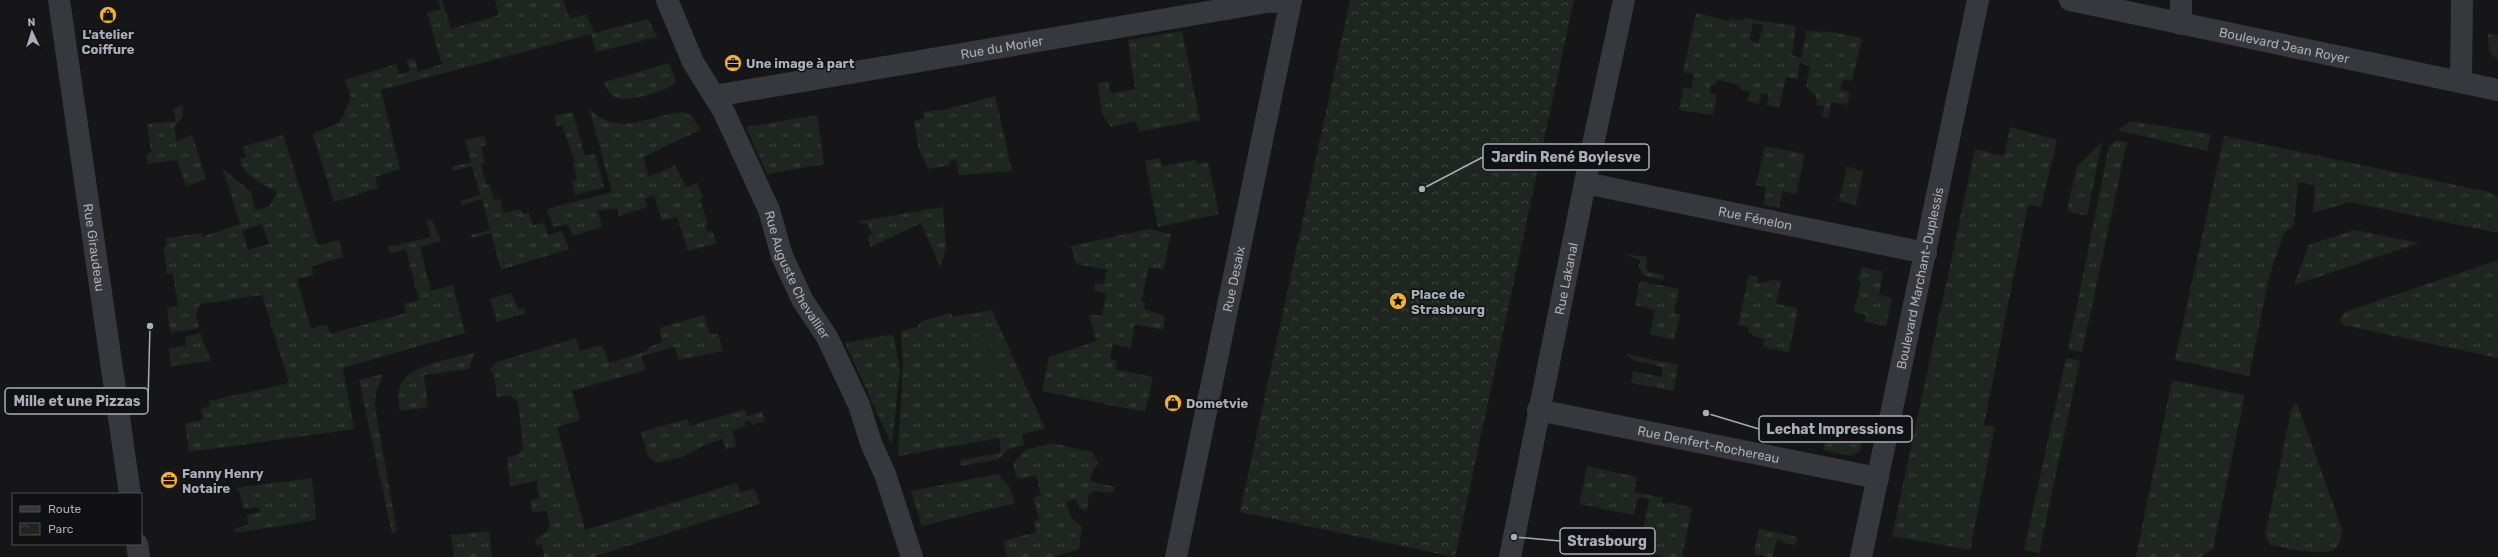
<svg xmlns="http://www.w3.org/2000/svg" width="2498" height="557" font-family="Rubik,sans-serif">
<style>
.grass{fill:url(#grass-tufts);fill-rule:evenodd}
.park{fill:url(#park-crowns)}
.pitch{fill:#1e261f}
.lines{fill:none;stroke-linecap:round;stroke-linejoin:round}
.minor{stroke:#37383d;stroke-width:22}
.labels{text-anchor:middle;stroke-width:3;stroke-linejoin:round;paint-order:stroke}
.poi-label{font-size:13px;font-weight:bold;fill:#a8adb8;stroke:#111113;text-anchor:start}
.street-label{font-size:13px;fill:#a8adb8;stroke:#111113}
.leader{fill:none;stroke:#a8adb8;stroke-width:1.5}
.callout-dot{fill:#a8adb8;stroke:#111113;stroke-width:1.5}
.callout{fill:#111113;stroke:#a8adb8;stroke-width:1.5}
.callout-label{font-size:14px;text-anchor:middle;font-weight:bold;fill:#a8adb8}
</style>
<defs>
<pattern id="grass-tufts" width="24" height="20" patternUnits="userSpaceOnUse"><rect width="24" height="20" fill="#1e261f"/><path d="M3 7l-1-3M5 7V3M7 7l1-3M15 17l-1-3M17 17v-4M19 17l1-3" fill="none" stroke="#3c433d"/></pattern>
<pattern id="park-crowns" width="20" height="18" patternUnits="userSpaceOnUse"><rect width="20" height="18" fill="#1e261f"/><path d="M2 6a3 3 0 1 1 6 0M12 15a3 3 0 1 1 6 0" fill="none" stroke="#3c433d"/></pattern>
</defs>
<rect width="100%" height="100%" fill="#161618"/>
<path class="grass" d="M 438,0 L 442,0 L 451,29 L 499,15 L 495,0 L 563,0 L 570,19 L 586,14 L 594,33 L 648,19 L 657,37 L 596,52 L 591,34 L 381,90 L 400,169 L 375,177 L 378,188 L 334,202 L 313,134 L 340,122 L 351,98 L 345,80 L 396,64 L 399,75 L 410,71 L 406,60 L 415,59 L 418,72 L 442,64 L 427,13 L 441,9 Z
M 1696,13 L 1729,21 L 1730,18 L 1742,21 L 1745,18 L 1796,26 L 1792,55 L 1801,58 L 1807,31 L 1832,32 L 1862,38 L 1852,81 L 1843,79 L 1840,89 L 1850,92 L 1847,105 L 1831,102 L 1828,118 L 1822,117 L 1824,106 L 1817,105 L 1816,96 L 1806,86 L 1810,66 L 1800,63 L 1797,79 L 1786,77 L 1779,108 L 1767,105 L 1769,95 L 1761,93 L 1759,104 L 1747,101 L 1750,92 L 1740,89 L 1740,85 L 1717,80 L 1716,85 L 1711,84 L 1710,93 L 1717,95 L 1713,115 L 1679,110 L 1683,87 L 1691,89 L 1694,74 L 1683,72 ZM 1753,23 L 1763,25 L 1758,43 L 1750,40 Z
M 1182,31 L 1200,120 L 1139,132 L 1136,121 L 1111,127 L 1102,114 L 1098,83 L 1108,81 L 1111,93 L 1135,89 L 1128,40 Z
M 2488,34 L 2498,35 L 2498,61 L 2489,51 Z
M 669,63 L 676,82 C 669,91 628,102 617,98 C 610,95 606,89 604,82 Z
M 995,96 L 1012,171 L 959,175 L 956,160 L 950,161 L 950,165 L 928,169 L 918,147 L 914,121 L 924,119 L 923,112 L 948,109 Z
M 183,106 L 182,118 L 174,127 L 177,141 L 192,135 L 206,179 L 186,186 L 177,160 L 148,164 L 146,155 L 151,152 L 147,124 L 176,121 L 173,109 Z
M 589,108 C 614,137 649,117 680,112 C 692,113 695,119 700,130 L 643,157 L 649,177 L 675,165 L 686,187 L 697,183 L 703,197 L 700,199 L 708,224 L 706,226 L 708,232 L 712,231 L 717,243 L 688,251 L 677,217 L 662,221 L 654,195 L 645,199 L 647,207 L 619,216 L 617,208 L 598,211 L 602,227 L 573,236 L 568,224 L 553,227 L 547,209 L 612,192 Z
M 573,112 L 585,156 L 595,154 L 604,187 L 575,195 L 572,181 L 577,180 L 573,163 L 575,162 L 562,125 L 557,126 L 554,116 Z
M 817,115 L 824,164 L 767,174 L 746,127 Z
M 2132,121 L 2211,134 L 2207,151 L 2117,130 Z
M 2010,127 L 2057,140 L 2041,207 L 2028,205 L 1984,425 L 1995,427 L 1970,550 L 1892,536 L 1975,149 L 2004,156 Z
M 283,135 L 318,245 L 339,240 L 343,257 L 312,266 L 313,275 L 297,279 L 311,329 L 327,324 L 330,334 L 406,313 L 404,304 L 419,300 L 406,250 L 390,254 L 388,247 L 431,237 L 426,219 L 432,220 L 441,241 L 420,247 L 431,291 L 453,285 L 465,333 L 343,368 L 354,429 L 189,452 L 185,423 L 203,420 L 201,409 L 210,406 L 209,401 L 289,383 L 262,295 L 200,304 L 196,316 L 199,328 L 170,333 L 167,308 L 178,306 L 173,274 L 167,274 L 163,247 L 167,246 L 166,238 L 201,233 L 202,237 L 240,224 L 223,169 L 251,192 L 255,209 L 259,210 L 270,206 L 277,192 C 264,185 243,176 240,159 L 246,157 L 243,147 ZM 262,224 L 269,244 L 248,250 L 242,231 Z
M 484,136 L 486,145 L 481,147 L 485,163 L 481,164 L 486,185 L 490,184 L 494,200 L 500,199 L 503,213 L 521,209 L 523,214 L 529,213 L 533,225 L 544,223 L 548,235 L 562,231 L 569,249 L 501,270 L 491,233 L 472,238 L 471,235 L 490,230 L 482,199 L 462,205 L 461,201 L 480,195 L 472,166 L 453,171 L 452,167 L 471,162 L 465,140 Z
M 2224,136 L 2489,192 L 2498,197 L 2498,233 L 2350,202 L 2313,213 L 2315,185 L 2298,182 L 2294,225 L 2284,233 L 2269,277 L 2249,376 L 2175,360 Z
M 2117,140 L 2127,142 L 2082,352 L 2068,350 L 2109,146 Z
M 2102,142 L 2087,216 L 2067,211 L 2077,166 Z
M 1765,146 L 1805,154 L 1796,194 L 1783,191 L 1779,208 L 1763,205 L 1766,187 L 1756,185 Z
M 1160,158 L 1162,166 L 1196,160 L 1197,164 L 1208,162 L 1219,214 L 1158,227 L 1145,161 Z
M 1847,167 L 1863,171 L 1856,205 L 1839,201 Z
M 943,207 L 946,249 L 940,267 L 921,223 L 871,247 L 867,237 L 872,234 L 867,223 L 860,224 L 859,221 Z
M 1149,229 L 1171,234 L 1163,270 L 1149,267 L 1141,301 L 1145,302 L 1144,309 L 1165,316 L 1163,330 L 1135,324 L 1130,348 L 1113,344 L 1110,359 L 1117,361 L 1115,369 L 1153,377 L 1145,412 L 1042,391 L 1049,357 L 1096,341 L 1089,314 L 1102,316 L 1106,294 L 1095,291 L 1094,283 L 1104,284 L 1107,270 L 1076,264 L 1071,246 Z
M 2354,230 L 2419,243 L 2294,285 L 2309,245 Z
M 1625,254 L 1647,257 L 1646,269 L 1648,272 L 1664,275 L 1663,280 L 1643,275 L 1639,267 L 1640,260 Z
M 2498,260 L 2498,358 L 2343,325 L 2340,319 L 2345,312 Z
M 1862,267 L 1883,272 L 1879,295 L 1892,298 L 1886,326 L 1865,322 L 1866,315 L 1854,312 L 1861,282 L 1858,280 Z
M 1749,275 L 1758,277 L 1757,284 L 1773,280 L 1781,281 L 1776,304 L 1798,308 L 1789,352 L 1763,347 L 1765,339 L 1752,336 L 1752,334 L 1748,333 L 1749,327 L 1738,325 Z
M 1640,281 L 1679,289 L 1674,313 L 1680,315 L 1674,340 L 1650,334 L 1655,310 L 1635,305 Z
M 511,293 L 519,310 L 524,308 L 525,313 L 497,322 L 490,299 Z
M 992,310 L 1045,429 L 1022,434 L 1024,445 L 1008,449 L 999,459 L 961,466 L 960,460 L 1001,453 L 999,438 L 898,456 L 903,365 L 901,331 L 917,327 L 922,321 L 951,313 L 952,317 Z
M 704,315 L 710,335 L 718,333 L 723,351 L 679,360 L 674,347 L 641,356 L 646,370 L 572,391 L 580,420 L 557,427 L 585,530 L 737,483 L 740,493 L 754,488 L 760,504 L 593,557 L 544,557 L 542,544 L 536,545 L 535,539 C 552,531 550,528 547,511 L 532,512 L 531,501 L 539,498 L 537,481 L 510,486 L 507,457 L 518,455 L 523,447 L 518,402 L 509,395 L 497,397 L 494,374 L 489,370 L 497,362 L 576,338 L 580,351 L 602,345 L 609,363 L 647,351 L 649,347 L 662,342 L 660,328 Z
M 200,333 L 211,361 L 171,366 L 169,348 L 186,346 L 185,337 Z
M 893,334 L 900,368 L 892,445 L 845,343 Z
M 474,353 L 469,369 L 424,375 L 428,407 L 400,411 C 398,401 396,388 404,379 C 417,364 455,358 474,353 Z
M 1626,354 L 1678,365 L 1673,391 L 1631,383 L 1633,371 L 1662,377 L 1662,367 L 1633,360 Z
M 2066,358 L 2080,361 L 2039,553 L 2024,550 Z
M 383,374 L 376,392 L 375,407 L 397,532 L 392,533 L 359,380 Z
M 2172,380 L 2245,395 L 2213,548 L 2201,557 L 2136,557 Z
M 2297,403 L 2342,529 C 2341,536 2341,544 2335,549 C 2323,557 2286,548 2270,545 L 2265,535 L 2291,412 L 2294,404 Z
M 744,409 L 747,416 L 762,411 L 765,421 L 752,425 L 750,420 L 744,422 L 745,427 L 732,431 L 736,446 L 726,449 L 723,439 L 704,445 L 682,457 L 656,463 L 648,456 L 641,432 L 687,419 L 690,426 Z
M 1844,431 L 1863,435 L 1860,451 L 1851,456 L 1823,450 L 1827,433 L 1843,437 Z
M 1052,443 L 1092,452 L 1099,464 L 1094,468 L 1090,481 L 1115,487 L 1113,493 L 1095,491 L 1089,494 L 1087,511 L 1080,509 L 1076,499 L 1066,502 L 1071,518 L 1082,527 L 1079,549 L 1053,557 L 1007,557 L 1003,541 L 1037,532 L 1034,521 L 1039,520 L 1034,498 L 1041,495 L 1036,475 L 1020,479 L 1016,477 L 1013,464 L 1025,450 Z
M 1587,466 L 1637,477 L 1634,492 L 1663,498 L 1662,503 L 1667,504 L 1667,502 L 1692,508 L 1682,557 L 1666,557 L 1639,551 L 1649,499 L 1640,497 L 1637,499 L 1634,515 L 1579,504 Z
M 997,474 L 1009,486 L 1015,503 L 922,526 L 911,491 Z
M 312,478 L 316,515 L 315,520 L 235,533 L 234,529 L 248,525 L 247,515 L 260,512 L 259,507 L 244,509 L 239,491 L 235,488 Z
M 1759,529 L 1797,537 L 1796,545 L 1783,543 L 1783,540 L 1777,539 L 1772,557 L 1754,554 Z
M 489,531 L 492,557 L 454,557 L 451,535 Z"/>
<path class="park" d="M 1350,0 L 1574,0 L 1455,557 L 1240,512 Z"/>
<path class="pitch" d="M 983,315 L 997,366 L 986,369 L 972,318 Z"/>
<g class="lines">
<g class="minor">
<path id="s1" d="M 59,0 L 130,494"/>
<path id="s2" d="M 667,0 L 693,62 L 724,112 L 769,210 L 782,256 L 803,301 L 827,337 L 859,405 L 871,443 L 885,474 L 912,557"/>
<path id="s3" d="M 2070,0 L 2498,90"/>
<path d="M 2181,0 L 2181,24"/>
<path d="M 2461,82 L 2462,0"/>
<path id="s4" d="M 714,96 L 1267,2 L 1291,1"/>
<path id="s5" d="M 1585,183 L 1926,253"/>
<path id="s6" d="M 1538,410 L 1878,478"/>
<path d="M 137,544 L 139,557"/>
<path id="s7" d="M 1176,557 L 1291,0"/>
<path id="s8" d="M 1510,557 L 1588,168 L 1624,0"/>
<path id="s9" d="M 1861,557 L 1978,0"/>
</g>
</g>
<defs>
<symbol id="shop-disc" viewBox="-11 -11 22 22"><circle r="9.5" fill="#f2b134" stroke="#111113"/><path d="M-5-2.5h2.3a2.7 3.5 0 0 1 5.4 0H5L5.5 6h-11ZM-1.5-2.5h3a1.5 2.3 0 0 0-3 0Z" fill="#111"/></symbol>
<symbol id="office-disc" viewBox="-11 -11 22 22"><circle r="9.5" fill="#f2b134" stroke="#111113"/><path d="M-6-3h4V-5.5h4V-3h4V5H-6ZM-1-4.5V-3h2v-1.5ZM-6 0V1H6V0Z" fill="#111"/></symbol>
<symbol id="sight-disc" viewBox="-11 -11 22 22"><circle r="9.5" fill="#f2b134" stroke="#111113"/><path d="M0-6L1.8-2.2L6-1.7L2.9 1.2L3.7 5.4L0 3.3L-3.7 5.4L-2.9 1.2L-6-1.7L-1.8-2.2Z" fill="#111"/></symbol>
</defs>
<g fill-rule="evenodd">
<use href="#shop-disc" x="98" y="5" width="20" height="20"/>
<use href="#office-disc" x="723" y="53" width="20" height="20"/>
<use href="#sight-disc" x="1388" y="291" width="20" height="20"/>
<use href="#shop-disc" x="1163" y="393" width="20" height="20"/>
<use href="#office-disc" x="159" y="470" width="20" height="20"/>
</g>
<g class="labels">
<g class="poi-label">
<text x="108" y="39" text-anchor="middle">L'atelier<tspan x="108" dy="15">Coiffure</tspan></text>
<text x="746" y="68">Une image à part</text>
<text x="1411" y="299">Place de<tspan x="1411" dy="15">Strasbourg</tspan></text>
<text x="1186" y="408">Dometvie</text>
<text x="182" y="478">Fanny Henry<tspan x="182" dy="15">Notaire</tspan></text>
</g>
<g class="street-label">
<text dy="5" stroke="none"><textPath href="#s3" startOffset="219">Boulevard Jean Royer</textPath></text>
<text dy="5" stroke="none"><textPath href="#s4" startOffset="292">Rue du Morier</textPath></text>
<text dy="5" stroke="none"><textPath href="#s5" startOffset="174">Rue Fénelon</textPath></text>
<text dy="5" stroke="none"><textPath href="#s1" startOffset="250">Rue Giraudeau</textPath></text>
<text dy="5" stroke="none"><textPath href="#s2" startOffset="305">Rue Auguste Chevallier</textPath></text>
<text dy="5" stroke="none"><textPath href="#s7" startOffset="284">Rue Desaix</textPath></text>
<text dy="5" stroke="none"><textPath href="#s8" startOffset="284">Rue Lakanal</textPath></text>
<text dy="5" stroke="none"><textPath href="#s9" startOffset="285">Boulevard Marchant-Duplessis</textPath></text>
<text dy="5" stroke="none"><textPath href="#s6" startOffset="174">Rue Denfert-Rochereau</textPath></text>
</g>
</g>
<path class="leader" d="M1422 189L1483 157M150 326L148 401M1706 413L1759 429M1514 537L1560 541"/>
<g class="callout-dot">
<circle cx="1422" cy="189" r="4"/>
<circle cx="150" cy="326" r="4"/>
<circle cx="1706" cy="413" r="4"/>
<circle cx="1514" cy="537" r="4"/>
</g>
<g class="callout">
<rect x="1483" y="144" width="166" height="26" rx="4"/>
<rect x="5" y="388" width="143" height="26" rx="4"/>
<rect x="1759" y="416" width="153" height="26" rx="4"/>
<rect x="1560" y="528" width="95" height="26" rx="4"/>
</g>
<g class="callout-label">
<text x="1566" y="162">Jardin René Boylesve</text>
<text x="77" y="406">Mille et une Pizzas</text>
<text x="1835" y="434">Lechat Impressions</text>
<text x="1607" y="546">Strasbourg</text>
</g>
<rect x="12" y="493" width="130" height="52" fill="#111113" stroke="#4d4f55"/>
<rect x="20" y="506" width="20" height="6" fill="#37383d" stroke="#4d4f55"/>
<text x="48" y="513" font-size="12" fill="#a8adb8">Route</text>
<rect x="20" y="523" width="20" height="12" fill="url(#park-crowns)" stroke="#4d4f55"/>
<text x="48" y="533" font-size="12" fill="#a8adb8">Parc</text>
<g transform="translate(32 32) rotate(356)" stroke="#111113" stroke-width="3" paint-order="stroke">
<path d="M0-3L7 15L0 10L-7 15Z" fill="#a8adb8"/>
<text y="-6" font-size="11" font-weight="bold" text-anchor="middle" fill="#a8adb8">N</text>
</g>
</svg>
